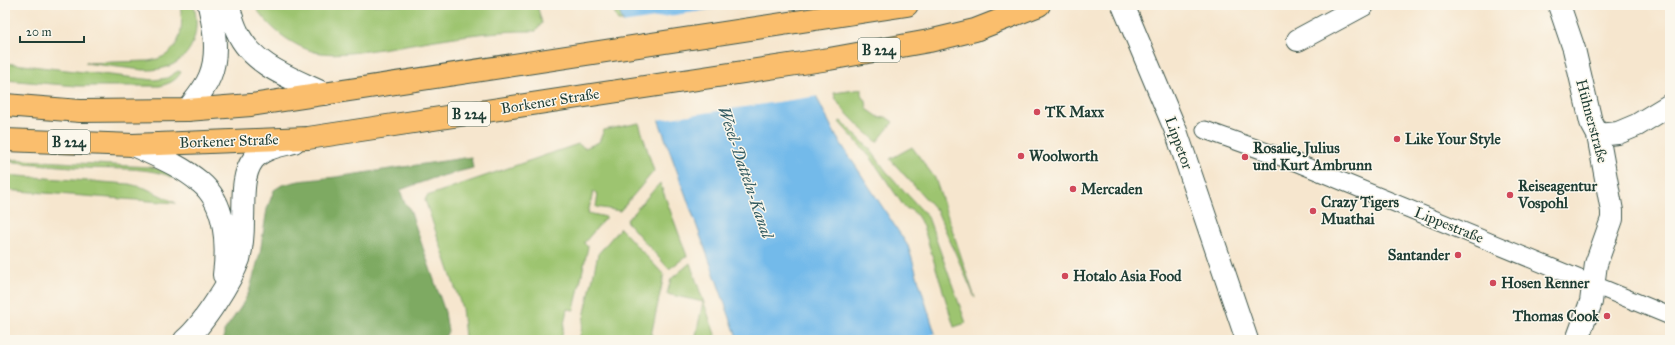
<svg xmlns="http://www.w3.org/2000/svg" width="1675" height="345" font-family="'IM FELL Great Primer',serif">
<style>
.green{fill:#9dc46f;stroke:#5e8052}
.forest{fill:#7eaa62;stroke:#4e744b}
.water{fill:#73baea;stroke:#497c8f}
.pier{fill:#f6e6ce}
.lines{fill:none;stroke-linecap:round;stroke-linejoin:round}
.pedestrian-casing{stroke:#3f564b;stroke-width:19}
.minor-casing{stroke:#3f564b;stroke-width:24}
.primary-casing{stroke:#3f564b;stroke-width:24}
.pedestrian{stroke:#fff;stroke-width:17}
.minor{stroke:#fff;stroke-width:22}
.primary{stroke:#fabe6d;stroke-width:22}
.poi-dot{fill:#d1495b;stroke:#fbf7ec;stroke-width:1.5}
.labels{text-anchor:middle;stroke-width:3;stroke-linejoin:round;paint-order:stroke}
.shield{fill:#fbf7ec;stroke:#61756b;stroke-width:1}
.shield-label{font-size:14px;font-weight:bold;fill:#1f3d34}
.street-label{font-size:15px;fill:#1f3d34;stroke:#fbf7ec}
.poi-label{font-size:15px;font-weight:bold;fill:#1f3d34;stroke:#fbf7ec;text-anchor:start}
.water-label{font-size:16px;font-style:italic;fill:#345c62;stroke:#fbf7ec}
</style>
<rect width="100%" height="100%" fill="#fbf7ec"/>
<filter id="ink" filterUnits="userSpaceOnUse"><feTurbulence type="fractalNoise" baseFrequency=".025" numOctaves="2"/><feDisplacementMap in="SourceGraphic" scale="8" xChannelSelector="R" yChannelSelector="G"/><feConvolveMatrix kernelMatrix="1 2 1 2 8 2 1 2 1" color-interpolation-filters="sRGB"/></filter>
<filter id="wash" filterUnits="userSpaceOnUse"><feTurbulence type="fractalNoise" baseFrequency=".012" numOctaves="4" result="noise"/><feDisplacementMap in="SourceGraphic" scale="16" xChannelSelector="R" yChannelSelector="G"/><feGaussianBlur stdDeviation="0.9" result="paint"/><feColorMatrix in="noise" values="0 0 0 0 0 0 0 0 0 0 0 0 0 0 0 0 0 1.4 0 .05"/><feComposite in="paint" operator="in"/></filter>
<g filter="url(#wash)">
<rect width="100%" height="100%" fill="#f6e6ce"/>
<path class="green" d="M 180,5 L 194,5 C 203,43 184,72 143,70 L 85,63 L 148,61 C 179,57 185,32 180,5 Z
M 254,5 L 294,5 L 304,10 L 333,5 L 537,5 L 542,23 L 536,31 C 488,30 441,39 394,47 C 373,50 336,57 315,52 C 290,45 268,27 254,5 Z
M 611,5 L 617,5 L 624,21 L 618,21 Z
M 5,63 L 154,80 L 167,78 L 178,71 L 181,72 C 176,81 170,83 160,86 L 77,86 L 5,80 Z
M 862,89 L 862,98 L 866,100 L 867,109 L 880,118 L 886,117 L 893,122 L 877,142 C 867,133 835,106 834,93 Z
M 841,121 L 870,149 L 886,171 L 928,217 L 966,323 L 954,327 L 925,232 C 921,222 917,210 905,208 L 871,158 L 839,122 Z
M 639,123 L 654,171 L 620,211 L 596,207 L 598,194 L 593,192 L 588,213 L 606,217 L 584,243 L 588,247 L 574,310 L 567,309 L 561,340 L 468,340 L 465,337 L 462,308 L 425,200 L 427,196 L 578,144 L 585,148 L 599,142 L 604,130 Z
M 912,147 L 935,178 L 975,298 L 937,211 L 890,159 Z
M 5,159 L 149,167 L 163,170 L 184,180 L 183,183 C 155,165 119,170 87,168 C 60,166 32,164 5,161 Z
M 5,175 L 129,184 L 145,188 L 176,203 L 5,190 Z
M 660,183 L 687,256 L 669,269 L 626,221 Z
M 620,228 L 664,275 L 650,340 L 579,340 L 598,254 Z
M 690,263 L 717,340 L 695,340 L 703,302 L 667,294 L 671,279 Z"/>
<path class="forest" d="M 471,157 L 473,168 L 434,178 L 400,190 L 405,204 L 409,207 L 445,312 L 448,332 L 444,338 L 431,340 L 224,340 L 224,331 L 241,307 L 249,292 L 260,253 L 267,209 L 274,190 L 282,185 L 299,181 L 336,177 Z"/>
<path class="water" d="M 617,5 L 783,5 L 818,100 L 836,136 L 908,246 L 937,340 L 738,340 Z"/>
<path class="pier" d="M 741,5 L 785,5 L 819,96 L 657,120 L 622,23 Z
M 937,333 L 939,340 L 921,340 L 921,339 Z"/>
</g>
<g filter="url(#ink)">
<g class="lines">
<defs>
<path id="pedestrian" d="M 1205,130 L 1295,162 L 1670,316"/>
<path id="minor" d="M 228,5 C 231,14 233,23 237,31 C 252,66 294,79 325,94
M 1123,5 L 1176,131 L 1247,340
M 1559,5 L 1574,49 L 1591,122 L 1598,135 L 1612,211 L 1612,219 L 1596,264 L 1591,302 L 1577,340
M 1298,40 L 1363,5
M 187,110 C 195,100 205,89 210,76 C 219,54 214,27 209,5
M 1598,135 L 1618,133 L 1637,125 L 1670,105
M 133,145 C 156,156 180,165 200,182 C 226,203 228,244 224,275
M 185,340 C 203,325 231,281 239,259 C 242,247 243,232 243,220 C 244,201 241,176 253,160 C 262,148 280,146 294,142"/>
<path id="primary" d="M 5,105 L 80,111 L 187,110 L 251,105 L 907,5
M 5,140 L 133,145 L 308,138 L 829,59 L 929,41 L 975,30 L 1039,5"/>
</defs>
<use href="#pedestrian" class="pedestrian-casing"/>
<use href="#minor" class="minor-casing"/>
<use href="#primary" class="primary-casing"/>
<use href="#pedestrian" class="pedestrian"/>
<use href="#minor" class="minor"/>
<use href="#primary" class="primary"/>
</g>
</g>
<g class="poi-dot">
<circle cx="1037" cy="112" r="4"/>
<circle cx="1397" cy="139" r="4"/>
<circle cx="1021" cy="156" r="4"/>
<circle cx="1245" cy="157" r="4"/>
<circle cx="1073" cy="189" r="4"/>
<circle cx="1510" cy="195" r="4"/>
<circle cx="1313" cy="211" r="4"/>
<circle cx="1458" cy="255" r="4"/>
<circle cx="1065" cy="276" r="4"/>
<circle cx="1493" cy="283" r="4"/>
<circle cx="1607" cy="316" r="4"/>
</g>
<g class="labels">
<g class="shield">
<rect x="858" y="38" width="42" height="24" rx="3"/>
<rect x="448" y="102" width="42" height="24" rx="3"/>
<rect x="48" y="130" width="42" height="24" rx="3"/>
</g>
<g class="shield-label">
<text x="879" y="55">B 224</text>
<text x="469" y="119">B 224</text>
<text x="69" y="147">B 224</text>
</g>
<g class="street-label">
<text transform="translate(550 101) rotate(-9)" y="5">Borkener Straße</text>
<text transform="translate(1592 121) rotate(75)" y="5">Hühnerstraße</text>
<text transform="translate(229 141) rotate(-2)" y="5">Borkener Straße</text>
<text transform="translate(1179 143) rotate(70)" y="5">Lippetor</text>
<text transform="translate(1449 225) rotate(22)" y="5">Lippestraße</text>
</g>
<g class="poi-label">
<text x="1045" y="117">TK Maxx</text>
<text x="1405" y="144">Like Your Style</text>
<text x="1253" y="153">Rosalie, Julius<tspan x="1253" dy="17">und Kurt Ambrunn</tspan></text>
<text x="1029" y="161">Woolworth</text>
<text x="1518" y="191">Reiseagentur<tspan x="1518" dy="17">Vospohl</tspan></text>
<text x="1081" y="194">Mercaden</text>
<text x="1321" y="207">Crazy Tigers<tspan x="1321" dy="17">Muathai</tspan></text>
<text x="1450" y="260" text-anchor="end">Santander</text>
<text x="1073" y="281">Hotalo Asia Food</text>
<text x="1501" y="288">Hosen Renner</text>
<text x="1599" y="321" text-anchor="end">Thomas Cook</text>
</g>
<g class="water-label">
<text transform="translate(746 172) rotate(71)" y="6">Wesel-Datteln-Kanal</text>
</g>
</g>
<rect width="1675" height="345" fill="none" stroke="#fbf7ec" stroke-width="20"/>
<path d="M20 36v6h64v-6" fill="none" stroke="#1f3d34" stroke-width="2"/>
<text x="26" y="36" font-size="12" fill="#1f3d34" stroke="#fbf7ec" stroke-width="3" paint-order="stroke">20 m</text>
</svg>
